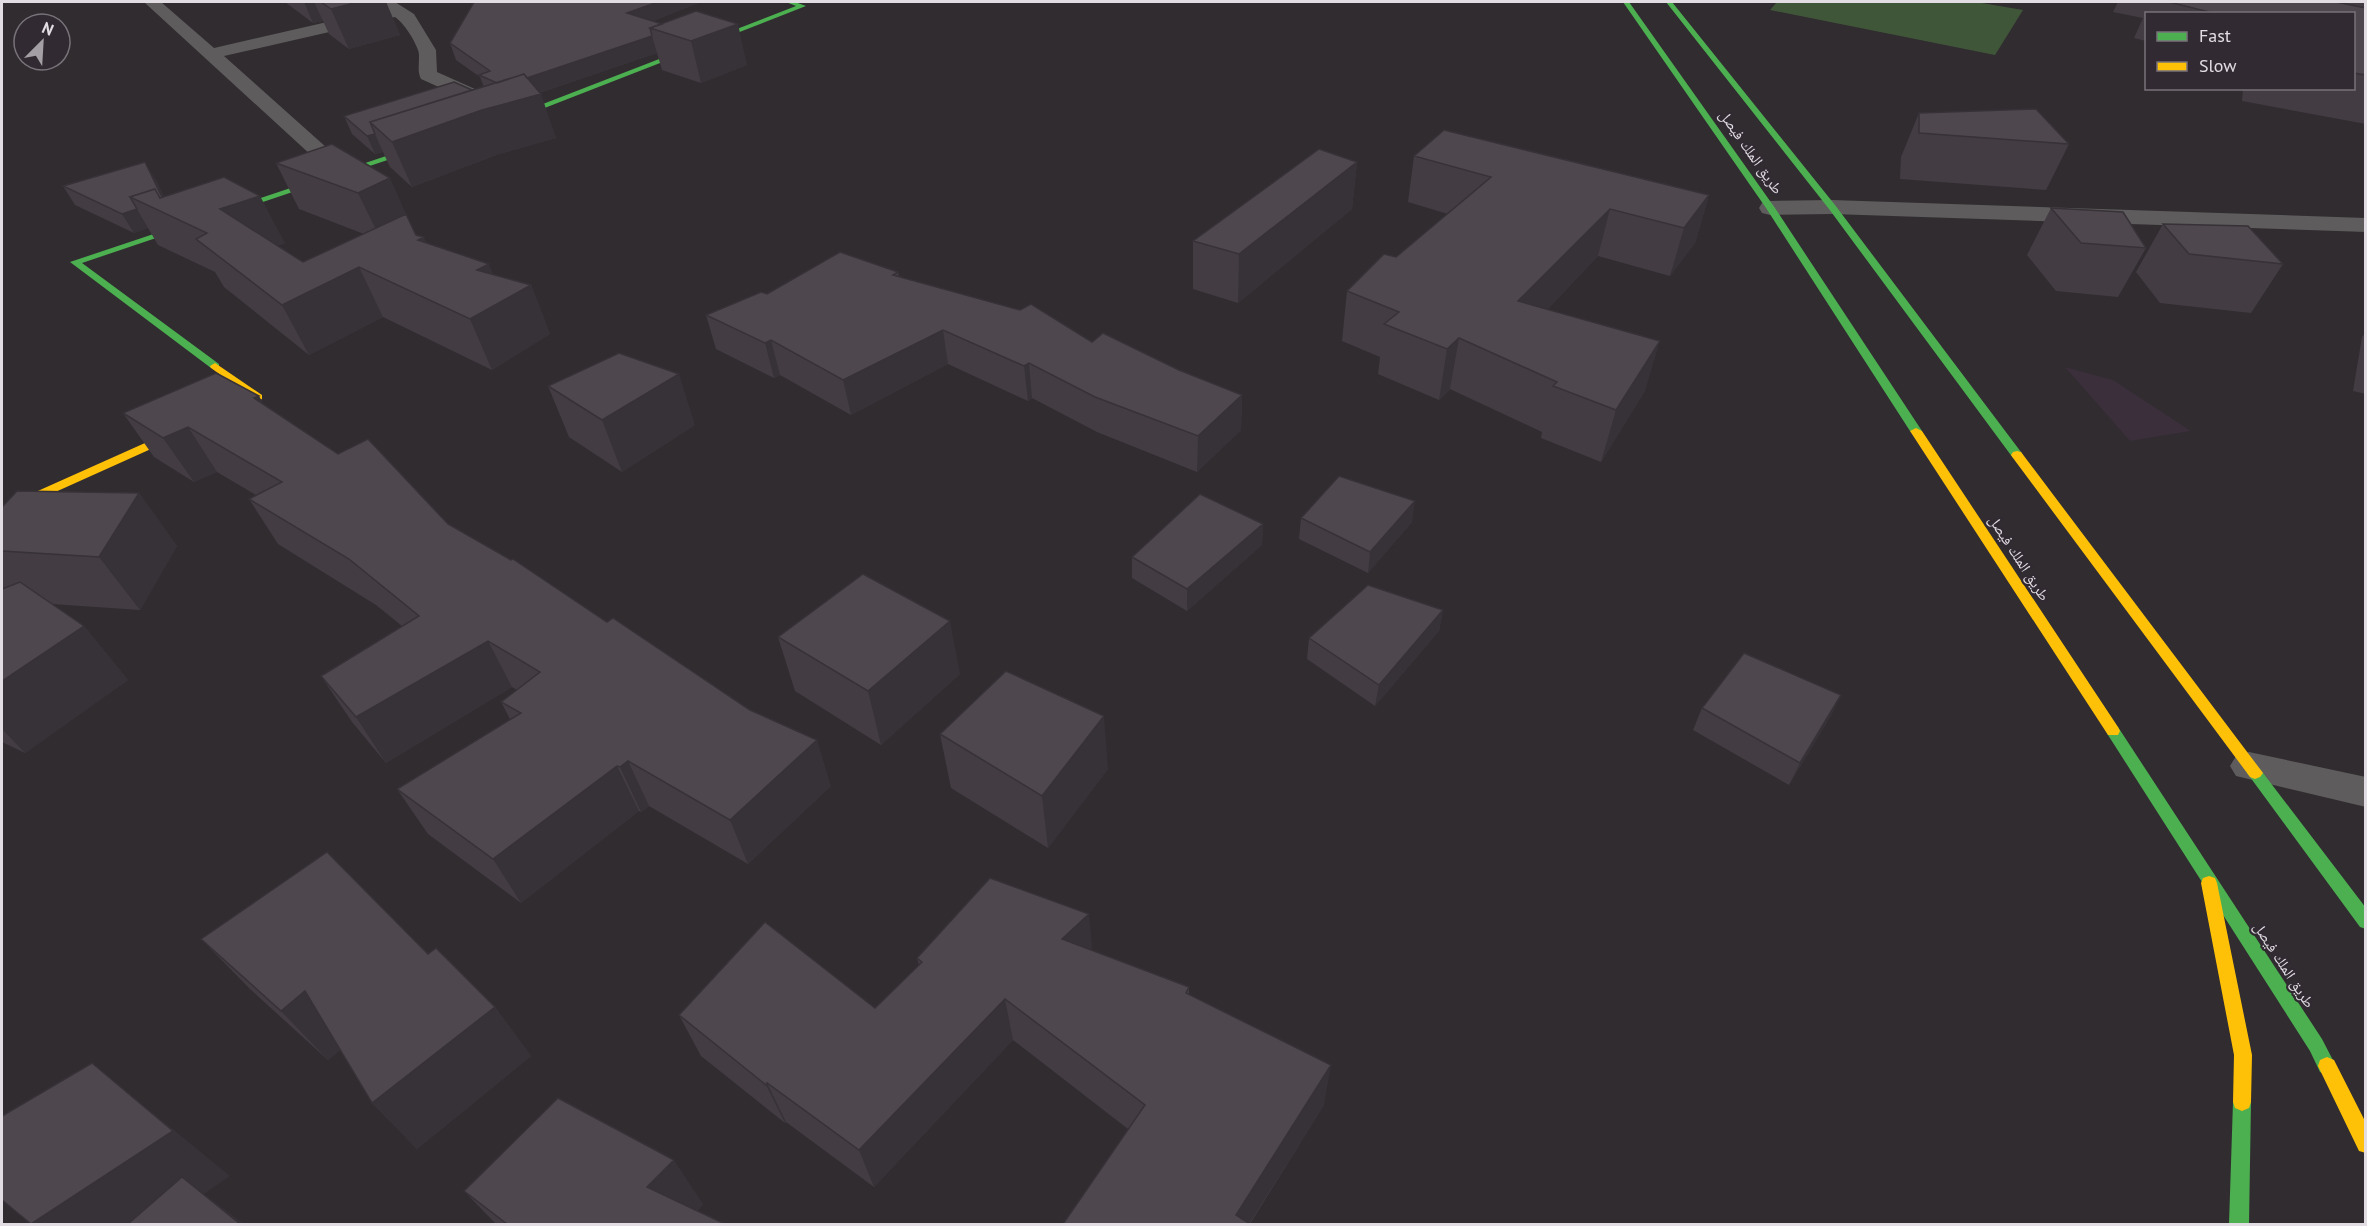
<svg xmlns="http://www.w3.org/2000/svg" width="2367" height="1226" font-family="'PT Sans','Noto Naskh Arabic',sans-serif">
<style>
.built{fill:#3a2f3b}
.green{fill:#405639}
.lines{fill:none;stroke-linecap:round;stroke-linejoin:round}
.street{fill:#5e5c5c;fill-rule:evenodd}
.fast{fill:#4caf50;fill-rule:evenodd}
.slow{fill:#ffc107;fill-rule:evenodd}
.wall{fill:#433d43}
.shaded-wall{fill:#373237}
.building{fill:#4e474e;stroke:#373237;stroke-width:1.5}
.labels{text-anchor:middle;stroke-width:4.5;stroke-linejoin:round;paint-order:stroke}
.street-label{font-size:15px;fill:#e2dde3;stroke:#312a32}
</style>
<rect width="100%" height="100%" fill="#302c30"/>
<path class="built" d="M 2065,367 L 2113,380 L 2191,431 L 2130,441 Z"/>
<path class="green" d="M 1777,2 L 1976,2 L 2023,10 L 1995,55 L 1770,10 Z"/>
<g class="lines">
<path class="street" d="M 144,2 L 161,2 L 214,48 L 384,9 L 377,2 L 395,2 L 414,14 L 436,50 L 437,72 L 495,98 L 498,102 L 495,106 L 481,106 L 421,79 C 416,70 421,59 418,50 C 414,39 404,23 395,17 L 224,56 L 355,173 L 352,178 L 344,179 L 336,178 Z
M 1832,200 L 2366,218 L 2366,232 L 1832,214 L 1770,215 L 1762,213 L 1759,208 L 1762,203 L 1770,201 Z
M 2249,752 L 2366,777 L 2366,807 L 2236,776 L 2230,766 L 2236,756 Z"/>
<path class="fast" d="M 786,2 L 795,2 L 806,6 L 506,123 L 499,121 L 796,6 Z
M 1623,2 L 1629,2 L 1775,208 L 1922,431 L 1920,433 L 1916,434 L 1910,431 L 1766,208 Z
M 1666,2 L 1672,2 L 1835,205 L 2021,452 L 2023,455 L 2021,458 L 2013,458 L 1829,209 Z
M 425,143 L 432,145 L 82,263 L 219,364 L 219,368 L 211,368 L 70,262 Z
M 2113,725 L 2118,727 L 2322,1039 L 2336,1066 L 2334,1072 L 2327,1075 L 2320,1072 L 2310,1051 L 2108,735 L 2106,731 L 2108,727 Z
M 2255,767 L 2260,769 L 2366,908 L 2366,929 L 2360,927 L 2250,777 L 2247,773 L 2250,769 Z
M 2242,1093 L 2249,1096 L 2251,1102 L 2249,1224 L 2229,1224 L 2233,1102 L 2235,1096 Z"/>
<path class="slow" d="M 215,363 L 262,395 L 262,399 L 2,516 L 2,507 L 250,396 L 211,368 L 210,366 Z
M 1916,428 L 1922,431 L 2118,727 L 2120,731 L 2118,735 L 2108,735 L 1910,431 Z
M 2017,451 L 2021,452 L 2260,769 L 2263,773 L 2260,777 L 2255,779 L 2250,777 L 2013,458 L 2011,455 L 2013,452 Z
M 2209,876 L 2215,878 L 2217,883 L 2252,1055 L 2251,1102 L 2249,1108 L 2242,1111 L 2235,1108 L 2233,1102 L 2234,1055 L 2201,883 L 2203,878 Z
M 2327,1057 L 2334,1060 L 2366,1123 L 2366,1153 L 2359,1151 L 2318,1066 L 2320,1060 Z"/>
</g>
<path class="wall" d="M 285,2 L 386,2 L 400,35 L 349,49 L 329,34 L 323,21 L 313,23 Z
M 474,2 L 701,2 L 653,21 L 747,65 L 701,83 L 662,70 L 657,53 L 539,93 L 556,138 L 499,154 L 412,187 L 390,167 L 383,152 L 375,154 L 352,134 L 344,116 L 472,90 L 484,87 L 480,77 L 456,60 L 450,43 Z
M 2118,2 L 2336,2 L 2347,4 L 2346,2 L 2366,2 L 2366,124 L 2242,101 L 2243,88 L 2354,88 L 2354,14 L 2146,14 L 2146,41 L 2134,38 L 2143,18 L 2113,12 Z
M 1919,113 L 2069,144 L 2046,190 L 1900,179 L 1901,157 Z
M 332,144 L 409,221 L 416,235 L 427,243 L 494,275 L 531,285 L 550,334 L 492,370 L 383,317 L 309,355 L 224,287 L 215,272 L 158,245 L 148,228 L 134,233 L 75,205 L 63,186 L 156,180 L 164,197 L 285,243 L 277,246 L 303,262 L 364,234 L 299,209 L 276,163 Z
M 1414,156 L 1709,195 L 1695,243 L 1670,276 L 1598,256 L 1547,310 L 1645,391 L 1601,462 L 1541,438 L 1542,432 L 1450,389 L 1439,400 L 1378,374 L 1380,357 L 1342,341 L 1347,291 L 1396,257 L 1448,214 L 1408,202 Z
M 1357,162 L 1352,209 L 1238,303 L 1193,289 L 1193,241 Z
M 2051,208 L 2146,248 L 2118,297 L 2056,291 L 2027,255 Z
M 2163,224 L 2283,264 L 2251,313 L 2160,303 L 2136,272 Z
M 898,272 L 899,276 L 1179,370 L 1242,395 L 1241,430 L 1197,472 L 1097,432 L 1032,398 L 1028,401 L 948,364 L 851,415 L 780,375 L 774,378 L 716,349 L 706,315 L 767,294 Z
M 2366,332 L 2366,394 L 2353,391 L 2362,337 Z
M 548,386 L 695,425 L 622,472 L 569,437 Z
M 264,405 L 338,454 L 448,524 L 831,786 L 748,864 L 649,806 L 641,812 L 639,811 L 521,903 L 428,834 L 397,789 L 510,719 L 501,702 L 517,690 L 512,687 L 386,763 L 352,722 L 321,676 L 402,626 L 376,605 L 278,544 L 249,499 L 256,495 L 217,472 L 194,482 L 154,457 L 123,413 Z
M 139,493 L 177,546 L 140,610 L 52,604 L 84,626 L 128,680 L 25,753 L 2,742 L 2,507 Z
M 1301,518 L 1412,522 L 1368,573 L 1299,539 Z
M 1263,524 L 1262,545 L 1187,611 L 1132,578 L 1132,557 Z
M 1443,610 L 1439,631 L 1375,706 L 1307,659 L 1309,638 Z
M 778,637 L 960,674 L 881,745 L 795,691 Z
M 1841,695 L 1830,717 L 1789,785 L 1693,730 L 1702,708 Z
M 940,734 L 1108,769 L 1048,848 L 951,788 Z
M 201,939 L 495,1007 L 531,1056 L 417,1149 L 372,1103 L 340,1050 L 328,1060 L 250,989 Z
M 1092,951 L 1189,987 L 1189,995 L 1324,1105 L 1250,1224 L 1128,1129 L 1013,1040 L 874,1187 L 786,1122 L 785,1123 L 701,1056 L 679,1015 L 875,1008 L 919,965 L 917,958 Z
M 464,1191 L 703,1204 L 697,1211 L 725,1224 L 496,1224 Z"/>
<path class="shaded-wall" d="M 304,2 L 314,2 L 323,21 L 313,23 Z
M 358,2 L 386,2 L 400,35 L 349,49 L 331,9 Z
M 658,2 L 701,2 L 632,29 L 627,13 Z
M 738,24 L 747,65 L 701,83 L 691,41 Z
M 652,36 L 657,53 L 526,97 L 541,94 L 556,138 L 499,154 L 412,187 L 392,142 L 518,81 Z
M 375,134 L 383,152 L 375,154 L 367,136 Z
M 145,162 L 156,180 L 175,219 L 162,201 Z
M 1357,162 L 1352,209 L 1238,303 L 1239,254 Z
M 390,178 L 411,225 L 381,240 L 358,193 Z
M 1709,195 L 1695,243 L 1670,276 L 1684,228 Z
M 260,196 L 285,243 L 246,256 L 220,209 Z
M 137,209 L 148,228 L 134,233 L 122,214 Z
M 1610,209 L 1598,256 L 1508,351 L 1518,301 Z
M 424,237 L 446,285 L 418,240 Z
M 489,264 L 504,300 L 531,285 L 550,334 L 492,370 L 470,319 L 477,270 Z
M 359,267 L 383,317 L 309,355 L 282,305 Z
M 943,330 L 948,364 L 851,415 L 843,380 Z
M 1459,338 L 1450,389 L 1439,400 L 1447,349 Z
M 771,340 L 780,375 L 774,378 L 765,343 Z
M 1660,341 L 1645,391 L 1601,462 L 1616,410 Z
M 1029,363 L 1032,398 L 1028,401 L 1024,366 Z
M 679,374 L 695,425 L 622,472 L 602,420 Z
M 1242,395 L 1241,430 L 1197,472 L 1198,436 Z
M 259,396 L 285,440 L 254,398 Z
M 188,427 L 217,472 L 194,482 L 163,438 Z
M 139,493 L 177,546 L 140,610 L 99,557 Z
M 1415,501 L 1412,522 L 1368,573 L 1370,552 Z
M 1263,524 L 1262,545 L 1187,611 L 1187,589 Z
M 1443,610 L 1439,631 L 1375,706 L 1379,685 Z
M 950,621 L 960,674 L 881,745 L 868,691 Z
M 84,626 L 128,680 L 25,753 L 2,729 L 2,681 Z
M 488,641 L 512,687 L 386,763 L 356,717 Z
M 1841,695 L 1830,717 L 1789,785 L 1800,763 Z
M 1104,716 L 1108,769 L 1048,848 L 1042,796 Z
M 817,740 L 831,786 L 748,864 L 730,820 Z
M 628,761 L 649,806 L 641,812 L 620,767 Z
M 617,766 L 639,811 L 521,903 L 493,859 Z
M 1089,914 L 1093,957 L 1062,939 Z
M 305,991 L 350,1041 L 328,1060 L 281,1011 Z
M 1005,999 L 1013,1040 L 874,1187 L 859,1150 Z
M 495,1007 L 531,1056 L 417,1149 L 372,1103 Z
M 92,1063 L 230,1176 L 204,1194 L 244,1224 L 31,1224 Z
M 1331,1065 L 1324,1105 L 1249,1224 L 1236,1215 Z
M 767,1083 L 786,1122 L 785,1123 L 766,1085 Z
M 674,1160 L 703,1204 L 684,1224 L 647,1187 Z"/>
<path class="building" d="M 321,2 L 358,2 L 331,9 Z
M 474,2 L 658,2 L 627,13 L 662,24 L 650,28 L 652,36 L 527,78 L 524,74 L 497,83 L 479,75 L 490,71 L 450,43 Z
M 2169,2 L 2336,2 L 2366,8 L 2366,75 L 2354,73 L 2354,14 L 2217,14 Z
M 696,11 L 738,24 L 691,41 L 650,28 Z
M 524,74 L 541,94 L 482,110 L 392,142 L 370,122 Z
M 454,82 L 472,90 L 370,122 L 375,134 L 367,136 L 344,116 Z
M 2036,109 L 2069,144 L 1919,133 L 1919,113 Z
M 1444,130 L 1709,195 L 1684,228 L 1610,209 L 1518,301 L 1660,341 L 1616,410 L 1553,386 L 1557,382 L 1459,338 L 1447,349 L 1384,324 L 1399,312 L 1347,291 L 1384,254 L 1396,257 L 1491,177 L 1414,156 Z
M 332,144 L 390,178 L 358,193 L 276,163 Z
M 1319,149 L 1357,162 L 1239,254 L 1193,241 Z
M 145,162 L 162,197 L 160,198 L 155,189 L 130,197 L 137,209 L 122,214 L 63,186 Z
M 224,177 L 260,196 L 220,209 L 303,262 L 406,214 L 416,235 L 424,237 L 418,240 L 489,264 L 477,270 L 531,285 L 470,319 L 359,267 L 282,305 L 196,239 L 207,233 L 130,197 L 155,189 L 160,198 Z
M 2051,208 L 2123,212 L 2146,248 L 2081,243 Z
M 2163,224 L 2248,226 L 2283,264 L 2189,254 Z
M 840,252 L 898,272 L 893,275 L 1020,310 L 1031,304 L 1092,342 L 1103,333 L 1179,370 L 1242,395 L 1198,436 L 1095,397 L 1029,363 L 1024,366 L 943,330 L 843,380 L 771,340 L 765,343 L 706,315 L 761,292 L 767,294 Z
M 619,353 L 679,374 L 602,420 L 548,386 Z
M 216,373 L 259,396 L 254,398 L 338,454 L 368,439 L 448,524 L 511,560 L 513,559 L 607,622 L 613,618 L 750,710 L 817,740 L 730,820 L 628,761 L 620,767 L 617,766 L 493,859 L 397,789 L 521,713 L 501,702 L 540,672 L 488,641 L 356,717 L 321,676 L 419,616 L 349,559 L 249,499 L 282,482 L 188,427 L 163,438 L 123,413 Z
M 1339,476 L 1415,501 L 1370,552 L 1301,518 Z
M 17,491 L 139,493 L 99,557 L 2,551 L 2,507 Z
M 1200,494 L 1263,524 L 1187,589 L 1132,557 Z
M 863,574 L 950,621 L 868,691 L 778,637 Z
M 20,582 L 84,626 L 2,681 L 2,589 Z
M 1368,585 L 1443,610 L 1379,685 L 1309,638 Z
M 1744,653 L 1841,695 L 1800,763 L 1702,708 Z
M 1006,671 L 1104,716 L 1042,796 L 940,734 Z
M 327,852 L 428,954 L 436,948 L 495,1007 L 372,1103 L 305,991 L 281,1011 L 201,939 Z
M 990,878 L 1089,914 L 1062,939 L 1189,987 L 1186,993 L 1331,1065 L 1236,1215 L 1250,1224 L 1063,1224 L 1145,1105 L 1005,999 L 859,1150 L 767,1083 L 766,1085 L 679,1015 L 765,922 L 875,1008 L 922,962 L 917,958 Z
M 92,1063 L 173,1131 L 31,1224 L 2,1200 L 2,1116 Z
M 558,1098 L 674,1160 L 647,1187 L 725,1224 L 507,1224 L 464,1191 Z
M 182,1177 L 240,1224 L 128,1224 Z"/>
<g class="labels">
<g class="street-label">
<text transform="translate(1751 152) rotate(55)" y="5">طريق الملك فيصل</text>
<text transform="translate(2019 558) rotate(57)" y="5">طريق الملك فيصل</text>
<text transform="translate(2284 965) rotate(57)" y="5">طريق الملك فيصل</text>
</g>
</g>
<rect width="2367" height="1226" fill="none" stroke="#e2dde3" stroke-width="6"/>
<rect x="2145" y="12" width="210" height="78" fill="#312a32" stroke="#787279" stroke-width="1.5"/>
<rect x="2157" y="32" width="30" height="9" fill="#4caf50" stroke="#787279" stroke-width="1.5"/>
<text x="2199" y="42" font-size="18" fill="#e2dde3">Fast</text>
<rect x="2157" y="62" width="30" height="9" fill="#ffc107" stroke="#787279" stroke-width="1.5"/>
<text x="2199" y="72" font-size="18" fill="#e2dde3">Slow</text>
<g transform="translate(42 42) rotate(24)"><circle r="28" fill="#312a32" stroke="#787279" stroke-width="1.5"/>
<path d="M0-4.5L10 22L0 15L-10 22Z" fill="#a49fa4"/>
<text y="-9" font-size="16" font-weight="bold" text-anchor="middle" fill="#e2dde3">N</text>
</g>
</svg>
